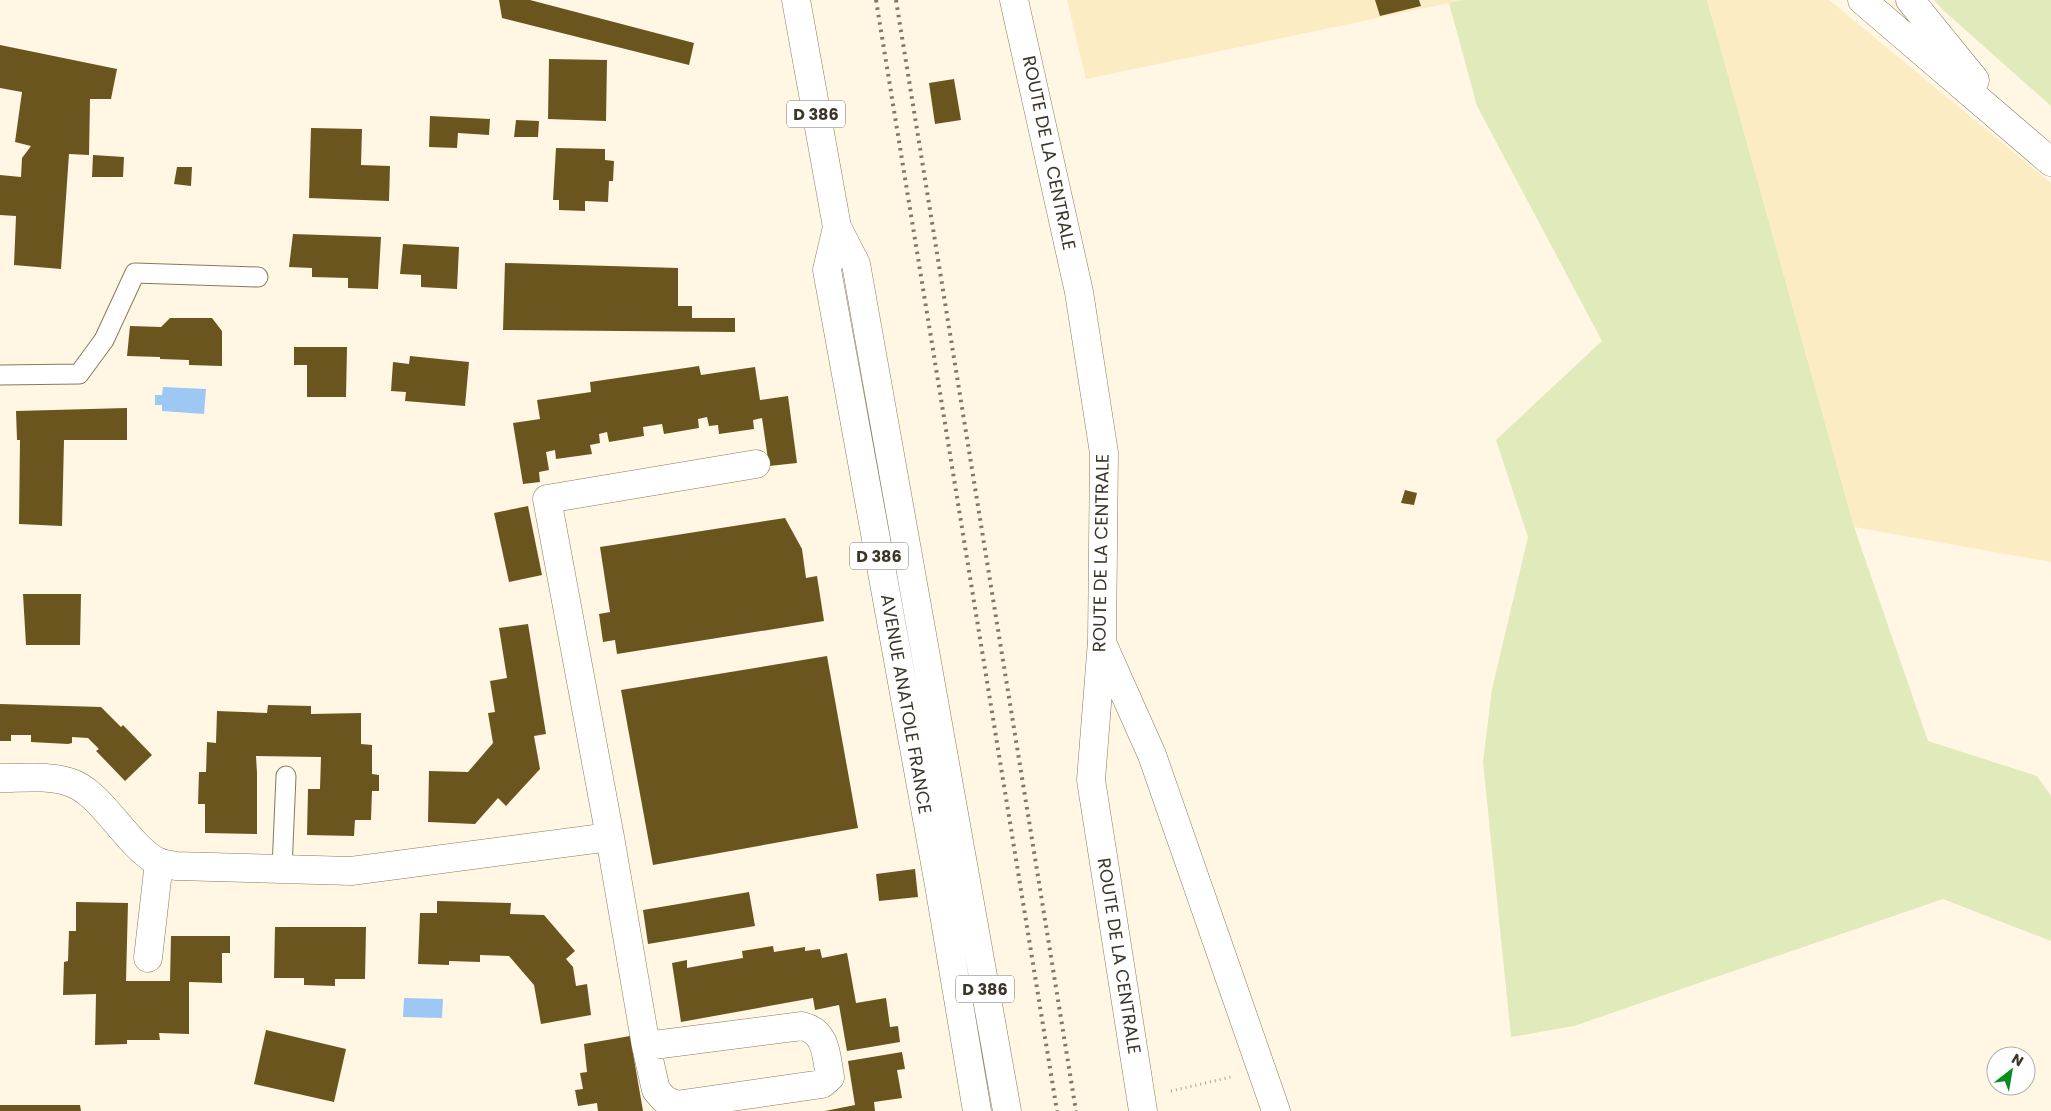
<svg xmlns="http://www.w3.org/2000/svg" width="2051" height="1111" font-family="Poppins,sans-serif">
<style>
.built{fill:#fcecc4}
.green{fill:#e0eabb}
.water{fill:#9ec8f4}
.building{fill:#6a551f}
.lines{fill:none;stroke-linecap:round;stroke-linejoin:round}
.lane-casing{stroke:#867a5d;stroke-width:21}
.street-casing{stroke:#867a5d;stroke-width:29}
.primary-casing{stroke:#867a5d;stroke-width:29}
.path{stroke:#aca594;stroke-width:3;stroke-dasharray:1 4;stroke-linecap:butt}
.lane{stroke:#fff;stroke-width:19}
.street{stroke:#fff;stroke-width:28}
.primary{stroke:#fff;stroke-width:28}
.rail{stroke:#7f7869;stroke-width:4;stroke-dasharray:2.5 5;stroke-linecap:butt}
.labels{text-anchor:middle;stroke-width:5;stroke-linejoin:round;paint-order:stroke}
.shield{fill:#fff;stroke:#76726a;stroke-width:1}
.shield-label{font-size:16px;font-weight:bold;fill:#3c362a}
.street-label{font-size:18px;fill:#3c362a;stroke:#fff}
</style>
<rect width="100%" height="100%" fill="#fff7e3"/>
<path class="built" d="M 1067,0 L 1464,0 L 1086,79 Z
M 1707,0 L 1829,0 L 2051,183 L 2051,562 L 1854,527 Z"/>
<path class="green" d="M 1464,0 L 1707,0 L 1854,527 L 1928,741 L 2037,776 L 2051,796 L 2051,941 L 1943,899 L 1574,1026 L 1511,1037 L 1483,762 L 1492,689 L 1528,537 L 1496,440 L 1602,341 L 1477,106 L 1449,3 Z
M 1934,0 L 2051,0 L 2051,106 L 1943,10 Z"/>
<path class="water" d="M 163,387 L 206,389 L 204,414 L 162,411 L 162,405 L 155,405 L 155,395 L 162,395 Z
M 404,998 L 443,999 L 442,1018 L 403,1017 Z"/>
<path class="building" d="M 499,0 L 530,0 L 694,43 L 689,65 L 502,18 Z
M 1375,0 L 1419,0 L 1421,6 L 1380,16 Z
M 0,45 L 117,69 L 111,99 L 90,99 L 89,155 L 69,154 L 61,269 L 14,265 L 16,216 L 0,215 L 0,175 L 21,177 L 22,158 L 31,146 L 15,142 L 22,92 L 0,88 Z
M 549,59 L 607,60 L 606,121 L 548,119 Z
M 954,79 L 961,120 L 935,124 L 929,83 Z
M 430,116 L 490,119 L 489,135 L 458,133 L 457,148 L 429,147 Z
M 516,120 L 539,121 L 538,137 L 514,137 Z
M 311,128 L 362,129 L 361,165 L 390,166 L 389,201 L 309,198 Z
M 556,148 L 605,149 L 605,160 L 614,161 L 613,181 L 609,181 L 608,202 L 585,201 L 585,211 L 559,210 L 559,200 L 553,200 Z
M 93,155 L 124,157 L 123,177 L 92,177 Z
M 177,167 L 192,167 L 191,186 L 174,184 Z
M 293,234 L 381,237 L 378,289 L 348,288 L 348,278 L 312,277 L 312,268 L 289,267 Z
M 403,244 L 459,247 L 457,289 L 421,287 L 421,275 L 400,274 Z
M 505,263 L 678,268 L 678,306 L 692,306 L 692,318 L 735,318 L 735,332 L 503,330 Z
M 170,318 L 212,318 L 222,331 L 222,366 L 189,365 L 189,360 L 160,359 L 160,357 L 127,356 L 130,326 L 161,327 Z
M 294,347 L 347,347 L 346,397 L 307,397 L 307,365 L 294,365 Z
M 410,356 L 469,362 L 465,406 L 405,401 L 406,392 L 391,391 L 393,362 L 409,364 Z
M 699,366 L 701,375 L 755,367 L 760,400 L 788,396 L 797,463 L 769,466 L 762,418 L 753,420 L 754,429 L 719,434 L 718,425 L 709,426 L 707,417 L 698,419 L 699,428 L 664,434 L 662,424 L 643,427 L 644,436 L 609,442 L 607,432 L 599,434 L 600,443 L 590,445 L 592,454 L 556,459 L 555,450 L 546,452 L 549,470 L 539,472 L 540,482 L 523,484 L 513,423 L 540,419 L 537,400 L 591,392 L 590,382 Z
M 127,408 L 127,440 L 64,440 L 62,526 L 19,524 L 20,440 L 17,440 L 16,411 Z
M 1405,490 L 1417,493 L 1414,505 L 1401,503 Z
M 528,506 L 542,575 L 509,582 L 494,513 Z
M 785,518 L 802,549 L 806,578 L 817,576 L 824,621 L 617,654 L 615,640 L 603,642 L 599,614 L 610,612 L 600,547 Z
M 23,594 L 81,594 L 80,645 L 26,645 Z
M 528,624 L 546,734 L 534,736 L 540,769 L 506,806 L 498,798 L 475,824 L 428,822 L 429,771 L 468,772 L 493,743 L 488,713 L 495,712 L 490,681 L 507,678 L 499,628 Z
M 827,656 L 858,828 L 653,865 L 621,690 Z
M 0,704 L 101,707 L 121,727 L 123,725 L 152,755 L 125,781 L 100,755 L 96,751 L 99,749 L 88,738 L 72,737 L 72,743 L 68,744 L 31,742 L 31,735 L 11,735 L 11,741 L 0,741 Z
M 268,705 L 311,706 L 311,714 L 361,713 L 361,744 L 372,745 L 372,774 L 379,775 L 379,791 L 372,791 L 371,820 L 355,820 L 354,836 L 307,835 L 308,789 L 320,789 L 321,757 L 256,756 L 257,773 L 257,834 L 205,833 L 205,804 L 198,804 L 199,772 L 206,772 L 207,742 L 216,743 L 217,711 L 267,713 Z
M 915,869 L 918,897 L 879,901 L 876,874 Z
M 749,892 L 755,926 L 648,944 L 643,910 Z
M 437,901 L 511,903 L 510,914 L 544,915 L 575,951 L 566,959 L 573,967 L 576,986 L 587,984 L 591,1015 L 541,1024 L 534,985 L 509,956 L 480,955 L 480,962 L 449,961 L 449,965 L 418,964 L 420,913 L 437,913 Z
M 76,902 L 128,903 L 126,981 L 170,981 L 171,936 L 230,936 L 230,953 L 222,953 L 222,983 L 189,982 L 189,1034 L 159,1033 L 160,1040 L 127,1040 L 127,1044 L 95,1045 L 96,994 L 63,995 L 64,962 L 68,961 L 69,931 L 76,931 Z
M 275,927 L 366,927 L 365,979 L 335,979 L 335,986 L 304,985 L 304,978 L 274,978 Z
M 773,946 L 774,952 L 805,947 L 805,951 L 820,949 L 822,958 L 847,953 L 856,1003 L 886,998 L 890,1027 L 898,1026 L 900,1042 L 847,1051 L 839,1005 L 815,1010 L 813,998 L 681,1022 L 672,963 L 687,960 L 687,968 L 714,963 L 743,958 L 742,951 Z
M 266,1030 L 346,1049 L 334,1102 L 254,1084 Z
M 630,1036 L 643,1111 L 598,1111 L 597,1103 L 578,1106 L 575,1090 L 583,1089 L 580,1073 L 587,1072 L 584,1044 Z
M 902,1052 L 905,1069 L 897,1070 L 902,1098 L 874,1102 L 875,1111 L 825,1111 L 855,1105 L 848,1061 Z
M 0,1105 L 80,1105 L 81,1111 L 0,1111 Z"/>
<g class="lines">
<defs>
<path id="lane" d="M 0,375 L 79,374 L 104,340 L 135,273 L 258,277
M 282,869 L 286,776"/>
<path id="street" d="M 1014,0 L 1079,292 L 1104,453 L 1102,641 L 1091,780 L 1143,1111
M 1862,0 L 2051,162
M 1910,0 L 1975,80
M 1103,645 L 1152,755 L 1276,1111
M 0,778 C 22,778 48,775 69,782 C 101,791 127,846 158,862 C 163,864 170,865 176,866 L 351,871 L 610,837 L 646,1046 L 656,1090 L 664,1099 L 676,1105 L 822,1084 L 830,1077 C 826,1055 827,1032 802,1026 L 646,1046
M 610,837 L 547,499 L 756,464
M 148,958 L 159,862"/>
<path id="primary" d="M 796,0 L 837,227 L 856,264 L 1007,1111
M 837,227 L 827,270 L 939,885 L 977,1111"/>
</defs>
<use href="#lane" class="lane-casing"/>
<use href="#street" class="street-casing"/>
<use href="#primary" class="primary-casing"/>
<path class="path" d="M 1171,1091 L 1231,1077"/>
<use href="#lane" class="lane"/>
<use href="#street" class="street"/>
<use href="#primary" class="primary"/>
<path class="rail" d="M 876,0 L 1057,1111
M 896,0 L 1076,1111"/>
</g>
<g class="labels">
<g class="shield">
<rect x="787" y="100.5" width="58" height="27" rx="4"/>
<rect x="850" y="542.5" width="58" height="27" rx="4"/>
<rect x="956" y="975.5" width="58" height="27" rx="4"/>
</g>
<g class="shield-label">
<text x="816" y="120">D 386</text>
<text x="879" y="562">D 386</text>
<text x="985" y="995">D 386</text>
</g>
<g class="street-label">
<text transform="translate(1049 153) rotate(78)" y="6">ROUTE DE LA CENTRALE</text>
<text transform="translate(1101 553) rotate(-89)" y="6">ROUTE DE LA CENTRALE</text>
<text transform="translate(906 704) rotate(80)" y="6">AVENUE ANATOLE FRANCE</text>
<text transform="translate(1119 956) rotate(81)" y="6">ROUTE DE LA CENTRALE</text>
</g>
</g>
<g transform="translate(2011 1071) rotate(31)"><circle r="24" fill="#ffffff" stroke="#b1afaa"/>
<path d="M0-4L9 19L0 12L-9 19Z" fill="#098e1d"/>
<text y="-8" font-size="14" font-weight="bold" text-anchor="middle" fill="#3c362a">N</text>
</g>
</svg>
